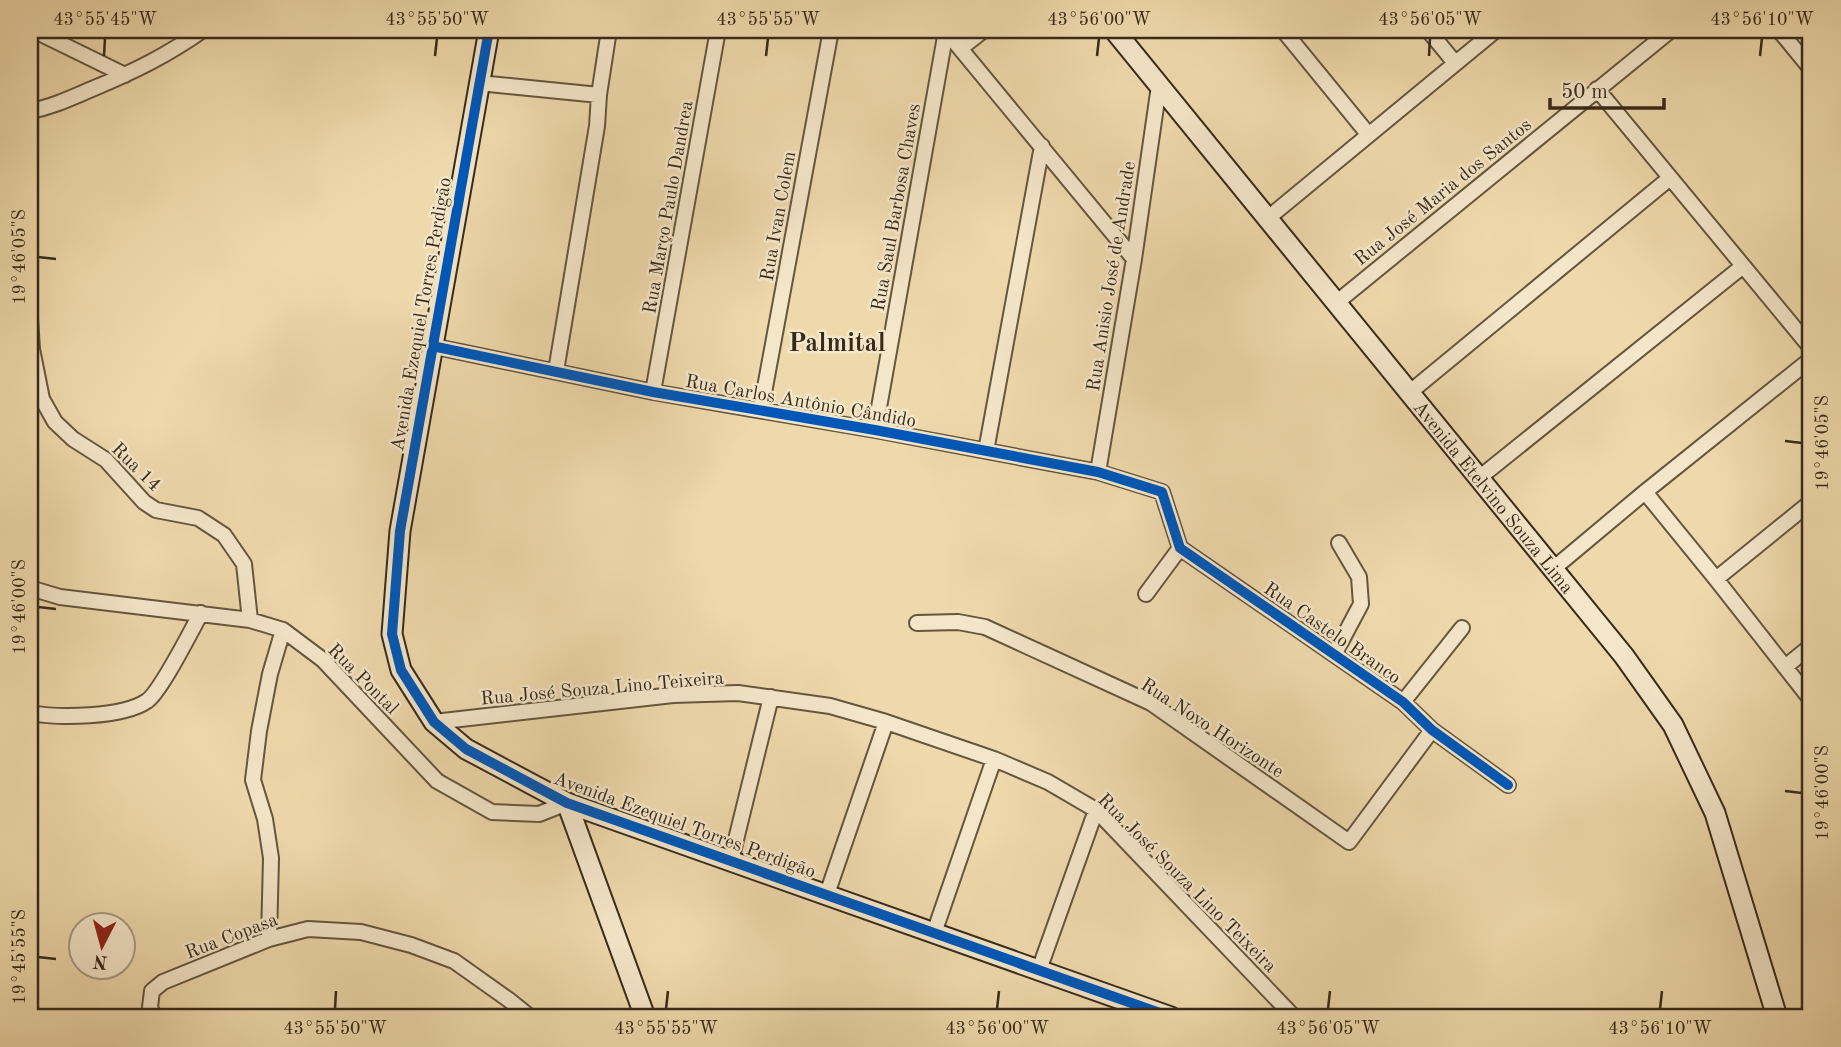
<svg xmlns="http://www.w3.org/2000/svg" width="1841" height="1047" font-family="'Old Standard TT',serif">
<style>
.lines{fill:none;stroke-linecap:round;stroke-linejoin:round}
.street-casing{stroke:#65563e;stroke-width:18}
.secondary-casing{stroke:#372a1a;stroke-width:23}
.street{stroke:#f4e6c9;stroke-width:14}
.secondary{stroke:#f4e6c9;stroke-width:19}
.cycleway-casing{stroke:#f4e6c9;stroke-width:15}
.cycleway{stroke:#0057b8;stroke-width:10}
.ticks{fill:none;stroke:#372a1a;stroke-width:2.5}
.labels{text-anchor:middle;stroke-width:5;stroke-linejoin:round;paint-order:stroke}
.street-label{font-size:19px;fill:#372a1a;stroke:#f4e6c9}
.district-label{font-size:26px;font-weight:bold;fill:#372a1a;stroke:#f4e6c9}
.neatline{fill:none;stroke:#372a1a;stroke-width:2.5}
.ticks-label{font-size:18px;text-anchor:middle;fill:#372a1a}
</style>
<rect width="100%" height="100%" fill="#eed9ac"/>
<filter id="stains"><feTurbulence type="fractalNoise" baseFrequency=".00286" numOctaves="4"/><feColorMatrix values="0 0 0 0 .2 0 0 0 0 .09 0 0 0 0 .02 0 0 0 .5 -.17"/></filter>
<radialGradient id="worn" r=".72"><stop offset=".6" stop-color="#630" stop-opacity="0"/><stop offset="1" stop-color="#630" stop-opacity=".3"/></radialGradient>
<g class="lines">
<defs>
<path id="street" d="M 33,30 L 125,75
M 945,30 L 1134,259
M 1283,30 L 1368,134
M 1428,30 L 1455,63
M 1779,30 L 1811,69
M 961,48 L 984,30
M 479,83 L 599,95
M 1597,89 L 1811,348
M 30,111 C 52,107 71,98 92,89 C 133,72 166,56 203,30
M 1268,218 L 1496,30
M 1336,303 L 1671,30
M 30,318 L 32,349 L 42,399 L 55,422 L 73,439 L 106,460 L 144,502 L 156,510 L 198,518 L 224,535 L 244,564 L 250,620
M 432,346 L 653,392 L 875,430 L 1098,472 L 1162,492 L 1180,548 L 1403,702 L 1432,730 L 1508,785
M 556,371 L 597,126 L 599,95 L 609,30
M 653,392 L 718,30
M 1409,393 L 1670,178
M 761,409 L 831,30
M 875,430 L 946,31
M 986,451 L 1042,146
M 1098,472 L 1134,259 L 1159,86
M 1479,478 L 1743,266
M 1645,492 L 1716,579 L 1811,700
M 1553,569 L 1645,492 L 1811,359
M 1716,579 L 1811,502
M 30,588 L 60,597 L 250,620 L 283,630 L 323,660 L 437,781 L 492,812 L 539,814 L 567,803
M 1146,594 L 1180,548
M 917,623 L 958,622 L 985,627 L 1151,703 L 1349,842 L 1432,730
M 1335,653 L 1361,604 L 1359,577 L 1339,543
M 1785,667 L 1811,646
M 1403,702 L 1462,628
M 30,713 C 58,718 122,718 147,701 C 161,691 191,631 201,613
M 434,722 L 673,695 L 738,693 L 830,706 L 886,722 L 994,759 L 1048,782 L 1096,810 L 1294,1017
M 731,860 L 771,697
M 827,894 L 886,722
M 934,933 L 994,759
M 269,939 L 271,858 L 265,819 L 253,780 L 259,731 L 270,674 L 283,630
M 1039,970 L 1096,810
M 154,1017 L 150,1007 L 152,991 L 163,982 L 269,939 L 308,929 L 361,932 L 411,945 L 454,961 L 509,1000 L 530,1017"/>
<g id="secondary">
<path d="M 489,30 L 400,531 L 392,634 L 401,670 L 434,722 L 466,749 L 567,803 L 1171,1017"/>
<path id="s1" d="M 1114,30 L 1624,656 L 1673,725 L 1715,813 L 1777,1017"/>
<path d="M 567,803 L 645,1017"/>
</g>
</defs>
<use href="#street" class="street-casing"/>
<use href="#secondary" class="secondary-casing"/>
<use href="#street" class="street"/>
<use href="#secondary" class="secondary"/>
<defs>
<path id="cycleway" d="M 489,30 L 400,531 L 392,634 L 401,670 L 434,722 L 466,749 L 567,803 L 1171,1017
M 432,346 L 653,392 L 875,430 L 1098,472 L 1162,492 L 1180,548 L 1403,702 L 1432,730 L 1508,785"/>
</defs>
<use href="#cycleway" class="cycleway-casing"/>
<use href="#cycleway" class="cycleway"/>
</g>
<path class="ticks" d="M 104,56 L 105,38M 435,56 L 437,38M 766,56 L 768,38M 1097,56 L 1099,38M 1429,56 L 1430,38M 1760,56 L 1762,38M 38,257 L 56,259M 1785,441 L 1802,443M 38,607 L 56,609M 1785,791 L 1802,793M 38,957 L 56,959M 335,1009 L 336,991M 666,1009 L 668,991M 997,1009 L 999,991M 1328,1009 L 1330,991M 1660,1009 L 1662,991"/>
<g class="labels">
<g class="street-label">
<text transform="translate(1442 191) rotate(-39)" y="7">Rua José Maria dos Santos</text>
<text transform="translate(667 207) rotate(-80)" y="7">Rua Março Paulo Dandrea</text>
<text transform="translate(895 207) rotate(-80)" y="7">Rua Saul Barbosa Chaves</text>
<text transform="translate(777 216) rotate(-80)" y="7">Rua Ivan Colem</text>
<text transform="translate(1110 276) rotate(-81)" y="7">Rua Anisio José de Andrade</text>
<text transform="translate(420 314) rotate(-80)" y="7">Avenida Ezequiel Torres Perdigão</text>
<text transform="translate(801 400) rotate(10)" y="7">Rua Carlos Antônio Cândido</text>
<text transform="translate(137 466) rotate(44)" y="7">Rua 14</text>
<text dy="7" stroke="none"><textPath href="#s1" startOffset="602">Avenida Etelvino Souza Lima</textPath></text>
<text transform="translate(1333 632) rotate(35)" y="7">Rua Castelo Branco</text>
<text transform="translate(364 678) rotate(45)" y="7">Rua Pontal</text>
<text transform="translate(602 687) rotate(-5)" y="7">Rua José Souza Lino Teixeira</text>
<text transform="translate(1213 727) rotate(33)" y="7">Rua Novo Horizonte</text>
<text transform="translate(685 824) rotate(20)" y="7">Avenida Ezequiel Torres Perdigão</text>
<text transform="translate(1188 882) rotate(45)" y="7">Rua José Souza Lino Teixeira</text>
<text transform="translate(231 935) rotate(-21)" y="7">Rua Copasa</text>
</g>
<g class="district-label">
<text x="837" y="351">Palmital</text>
</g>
</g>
<rect width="1841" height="1047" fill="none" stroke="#eed9ac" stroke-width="77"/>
<g transform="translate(102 946) rotate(186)"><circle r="33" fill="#f4e6c9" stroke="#a89b83" stroke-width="2"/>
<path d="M0-5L12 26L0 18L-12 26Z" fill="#8f2418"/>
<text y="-10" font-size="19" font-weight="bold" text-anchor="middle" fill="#372a1a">N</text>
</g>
<path d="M1550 98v10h114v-10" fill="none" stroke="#372a1a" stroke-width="3.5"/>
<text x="1561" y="98" font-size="21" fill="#372a1a" stroke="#f4e6c9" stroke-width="5" paint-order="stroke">50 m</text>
<rect x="38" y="38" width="1764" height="971" class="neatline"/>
<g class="ticks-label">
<text x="105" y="25">43°55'45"W</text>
<text x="437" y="25">43°55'50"W</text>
<text x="768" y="25">43°55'55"W</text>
<text x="1099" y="25">43°56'00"W</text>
<text x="1430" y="25">43°56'05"W</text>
<text x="1762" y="25">43°56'10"W</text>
<text transform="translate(19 257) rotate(-90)" y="6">19°46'05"S</text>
<text transform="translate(1822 443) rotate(-90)" y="6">19°46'05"S</text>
<text transform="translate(19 607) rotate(-90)" y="6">19°46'00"S</text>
<text transform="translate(1822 793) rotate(-90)" y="6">19°46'00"S</text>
<text transform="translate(19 957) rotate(-90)" y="6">19°45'55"S</text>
<text x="335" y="1034">43°55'50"W</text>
<text x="666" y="1034">43°55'55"W</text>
<text x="997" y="1034">43°56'00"W</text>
<text x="1328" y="1034">43°56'05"W</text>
<text x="1660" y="1034">43°56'10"W</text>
</g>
<rect width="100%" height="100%" filter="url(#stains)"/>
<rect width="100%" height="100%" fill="url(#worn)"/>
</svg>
